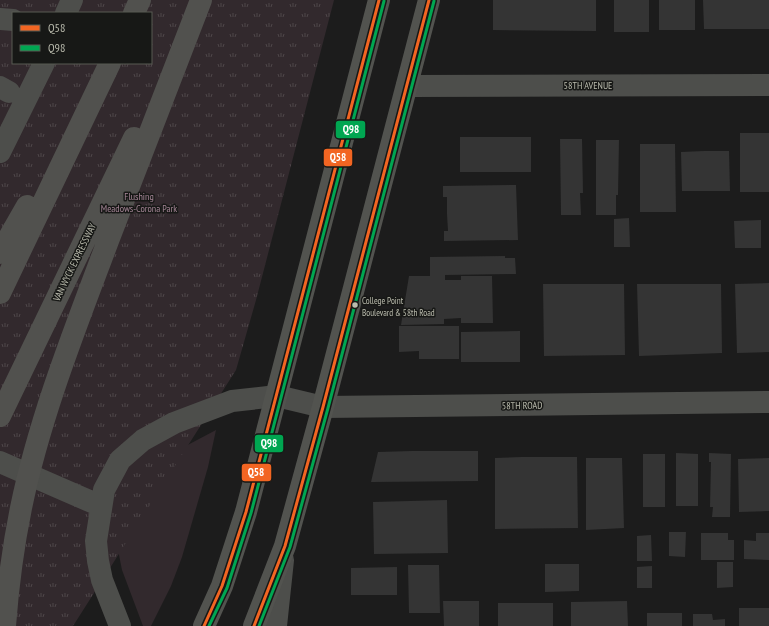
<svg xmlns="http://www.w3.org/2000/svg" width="769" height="626" font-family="'PT Sans Narrow',sans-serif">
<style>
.grass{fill:#32292d}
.park{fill:url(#park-tufts);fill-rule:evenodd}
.building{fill:#343434}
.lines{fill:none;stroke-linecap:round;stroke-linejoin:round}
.street{stroke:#4d4e4b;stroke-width:22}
.secondary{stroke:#52534f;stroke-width:22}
.highway{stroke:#51514e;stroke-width:22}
.bus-1-casing{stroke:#171816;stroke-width:6}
.bus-2-casing{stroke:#171816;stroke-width:6}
.bus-1{stroke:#f26522;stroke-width:3}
.bus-2{stroke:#00a651;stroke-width:3}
.bus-dot{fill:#bbbcae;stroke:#171816;stroke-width:1.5}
.labels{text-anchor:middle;stroke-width:3;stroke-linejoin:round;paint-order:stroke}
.bus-label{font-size:9px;fill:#bbbcae;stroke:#171816;text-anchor:start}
.street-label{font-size:10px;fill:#bbbcae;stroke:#171816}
.park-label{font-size:10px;fill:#a68697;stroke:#171816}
.line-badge{stroke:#171816;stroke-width:1.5}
.badge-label{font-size:11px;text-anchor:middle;font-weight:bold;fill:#fff}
</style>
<defs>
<pattern id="park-tufts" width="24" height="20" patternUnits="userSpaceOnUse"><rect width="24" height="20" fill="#32292d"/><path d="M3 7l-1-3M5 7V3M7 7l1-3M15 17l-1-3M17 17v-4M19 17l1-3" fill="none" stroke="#4e4649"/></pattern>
</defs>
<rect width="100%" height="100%" fill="#1c1c1c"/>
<path class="grass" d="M 216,430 L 208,467 L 182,557 L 171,586 L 151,626 L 143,626 L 122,570 L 115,535 L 165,457 Z"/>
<path class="park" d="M 0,0 L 334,0 L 256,300 L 236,370 L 73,626 L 0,626 ZM 13,13 L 151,13 L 151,63 L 13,63 Z"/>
<path class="building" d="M 493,0 L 596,0 L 596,31 L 493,30 Z
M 614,0 L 649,0 L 649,32 L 614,32 Z
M 659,0 L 695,0 L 695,30 L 659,30 Z
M 703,0 L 769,0 L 769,29 L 704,29 Z
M 740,133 L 769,133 L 769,192 L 740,192 Z
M 460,137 L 531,137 L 531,172 L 460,172 Z
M 560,139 L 582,139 L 583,193 L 580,193 L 581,215 L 561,215 Z
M 596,140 L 619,140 L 618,195 L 616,195 L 616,215 L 596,215 Z
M 640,144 L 675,144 L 676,212 L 640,212 Z
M 704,151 L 729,151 L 730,191 L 682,191 L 681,152 Z
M 516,185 L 518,240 L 444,241 L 444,231 L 448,231 L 447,214 L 447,197 L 443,197 L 443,186 Z
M 629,218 L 630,247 L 614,247 L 614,219 Z
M 761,220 L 761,248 L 735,248 L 734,221 Z
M 505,256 L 505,258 L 515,258 L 516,274 L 445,275 L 445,280 L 461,280 L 461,276 L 492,276 L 493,323 L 461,323 L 461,318 L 444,319 L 444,324 L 401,325 L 409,276 L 430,276 L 430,257 Z
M 769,283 L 769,352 L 737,353 L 735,284 Z
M 543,284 L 624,284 L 625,355 L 544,356 Z
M 637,284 L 721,284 L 722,353 L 639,356 Z
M 399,326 L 459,326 L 459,359 L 419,359 L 419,351 L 399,352 Z
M 520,331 L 520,362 L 461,362 L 461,332 Z
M 412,451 L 478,451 L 478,481 L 371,482 L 378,452 Z
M 676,453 L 698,454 L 698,506 L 676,506 Z
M 709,453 L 731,454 L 730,517 L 712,517 L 713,507 L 710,507 L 711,462 L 709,462 Z
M 643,454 L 665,454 L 665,507 L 643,507 Z
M 522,457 L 577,457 L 578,528 L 495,529 L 495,458 Z
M 586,458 L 622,458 L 624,528 L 586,530 Z
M 769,458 L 769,511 L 739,512 L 738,459 Z
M 447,500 L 448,553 L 374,554 L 373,502 Z
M 669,532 L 686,532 L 685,557 L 669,556 Z
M 701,533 L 728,533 L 728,540 L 734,540 L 734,560 L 701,560 Z
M 756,533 L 769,533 L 769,560 L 744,559 L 744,540 L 756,541 Z
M 651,535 L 652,561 L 637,561 L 637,536 Z
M 717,562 L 733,562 L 733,587 L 717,588 Z
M 545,564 L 579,564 L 579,591 L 545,592 Z
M 408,565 L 439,565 L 440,613 L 409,613 Z
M 652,566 L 652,588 L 637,588 L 637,567 Z
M 397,567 L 397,595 L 351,595 L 351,568 Z
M 443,601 L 479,601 L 479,626 L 444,626 Z
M 627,601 L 628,626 L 571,626 L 571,602 Z
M 498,603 L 553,603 L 553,626 L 498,626 Z
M 739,608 L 769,608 L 769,626 L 739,626 Z
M 647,613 L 682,613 L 682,626 L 647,626 Z
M 693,614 L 712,614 L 713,620 L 725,619 L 725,626 L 693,626 Z"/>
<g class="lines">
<path class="street" d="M 66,13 L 72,0
M 0,19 L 13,20
M 407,86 L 769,85
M 0,87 L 9,92
M 0,152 L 44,63
M 0,462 L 101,506
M 120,626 L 102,580 L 98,561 L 96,541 L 104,490 L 120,460 L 143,440 L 174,423 L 232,401 L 277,396 L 323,407 L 769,402
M 276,626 L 283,560"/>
<path class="secondary" d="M 204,626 L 222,586 L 246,512 L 379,0
M 254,626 L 285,546 L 323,407 L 429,0"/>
<path class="highway" d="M 134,13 L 140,0
M 0,253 L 27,206
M 0,293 L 110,63
M 0,416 L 134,138
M 5,626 C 8,586 13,547 21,508 C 40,416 75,329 108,241 C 139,161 170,80 201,0"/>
<defs>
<path id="bus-1" d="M 204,626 L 222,586 L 246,512 L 379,0
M 254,626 L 285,546 L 323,407 L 429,0"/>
<path id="bus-2" d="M 209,626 L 227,588 L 251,513 L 384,1
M 259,626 L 290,547 L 328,408 L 434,1"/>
</defs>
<use href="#bus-1" class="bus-1-casing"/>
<use href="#bus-2" class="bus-2-casing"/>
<use href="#bus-1" class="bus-1"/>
<use href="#bus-2" class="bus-2"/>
</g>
<circle class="bus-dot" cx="355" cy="305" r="3.5"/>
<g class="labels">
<g class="bus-label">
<text x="362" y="304">College Point<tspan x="362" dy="12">Boulevard &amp; 58th Road</tspan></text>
</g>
<g class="street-label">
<text x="588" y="89">58TH AVENUE</text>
<text transform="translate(74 262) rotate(-64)" y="4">VAN WYCK EXPRESSWAY</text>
<text transform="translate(522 405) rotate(-1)" y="4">58TH ROAD</text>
</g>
<g class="park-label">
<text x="139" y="200">Flushing<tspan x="139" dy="12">Meadows-Corona Park</tspan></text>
</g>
</g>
<g class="line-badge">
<rect x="335" y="120" width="31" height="19" rx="4" fill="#00a651"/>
<rect x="323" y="148" width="30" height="19" rx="4" fill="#f26522"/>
<rect x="254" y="434" width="30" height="19" rx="4" fill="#00a651"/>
<rect x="241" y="463" width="31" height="19" rx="4" fill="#f26522"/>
</g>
<g class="badge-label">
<text x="351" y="133">Q98</text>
<text x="338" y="161">Q58</text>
<text x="269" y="447">Q98</text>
<text x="256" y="476">Q58</text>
</g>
<rect x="12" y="12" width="140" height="52" fill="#171816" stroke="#595a53"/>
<rect x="20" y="25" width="20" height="6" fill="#f26522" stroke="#595a53"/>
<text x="48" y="32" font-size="12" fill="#bbbcae">Q58</text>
<rect x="20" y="45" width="20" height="6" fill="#00a651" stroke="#595a53"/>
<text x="48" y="52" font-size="12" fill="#bbbcae">Q98</text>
</svg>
